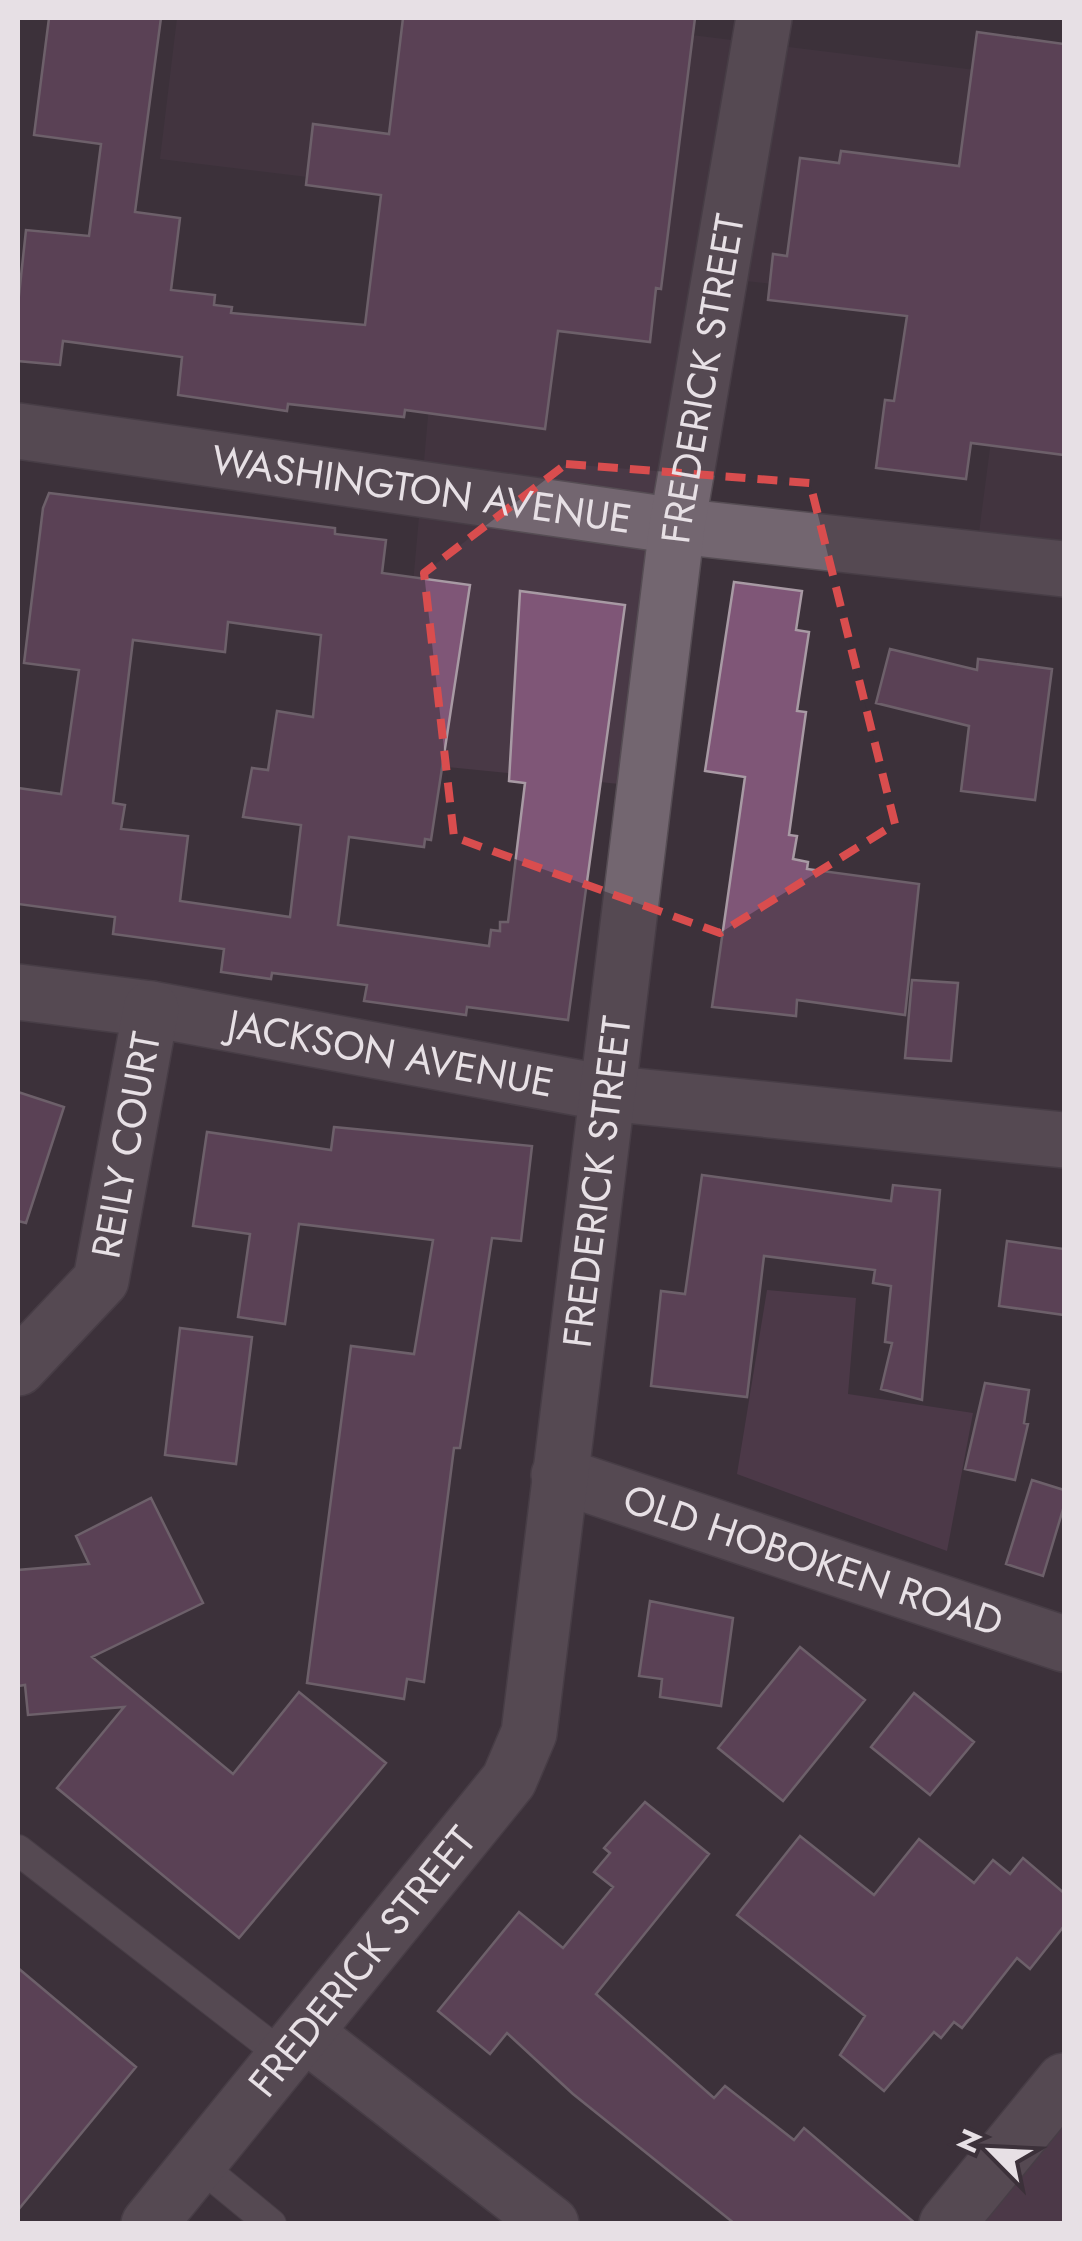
<svg xmlns="http://www.w3.org/2000/svg" width="1082" height="2241" font-family="Jost,sans-serif">
<style>
.built{fill:#493946}
.green{fill:#60435a}
.building{fill:#7f5677;stroke:#a89aa4;stroke-width:2.5;fill-rule:evenodd}
.lines{fill:none;stroke-linecap:round;stroke-linejoin:round}
.service-casing{stroke:#564d54;stroke-width:32}
.minor-casing{stroke:#564d54;stroke-width:58}
.service{stroke:#736670;stroke-width:30}
.minor{stroke:#736670;stroke-width:55}
.marked{fill:none;stroke:#d94d4e;stroke-width:8;stroke-dasharray:20 12;stroke-linejoin:round}
.labels{text-anchor:middle;stroke-width:8;stroke-linejoin:round;paint-order:stroke}
.street-label{font-size:40px;fill:#e7e0e5;stroke:#3c313a}
</style>
<rect width="100%" height="100%" fill="#3c313a"/>
<path class="built" d="M 177,18 L 554,18 L 1064,81 L 1064,567 L 976,556 L 1008,310 L 737,280 L 660,788 L 397,762 L 448,194 L 160,159 Z"/>
<path class="green" d="M 767,1290 L 856,1298 L 848,1394 L 973,1413 L 947,1551 L 737,1474 Z
M 1064,2120 L 1064,2223 L 980,2223 Z"/>
<path class="building" d="M 49,18 L 161,18 L 135,212 L 180,218 L 171,290 L 215,295 L 214,305 L 232,307 L 231,313 L 365,325 L 381,195 L 306,185 L 313,124 L 389,134 L 403,18 L 695,18 L 661,289 L 656,288 L 650,342 L 558,331 L 545,429 L 405,410 L 404,417 L 288,404 L 287,411 L 178,395 L 182,357 L 63,341 L 60,365 L 18,361 L 18,304 L 26,230 L 89,236 L 101,144 L 34,135 Z
M 977,32 L 1064,44 L 1064,455 L 971,443 L 966,479 L 876,468 L 885,400 L 894,401 L 907,316 L 768,300 L 773,254 L 787,256 L 800,158 L 839,163 L 841,151 L 959,166 Z
M 49,493 L 335,528 L 335,534 L 386,540 L 382,573 L 470,585 L 431,840 L 425,839 L 424,847 L 349,837 L 338,925 L 489,946 L 491,930 L 500,931 L 500,922 L 508,922 L 525,783 L 509,781 L 520,591 L 625,605 L 568,1020 L 467,1007 L 466,1015 L 364,1001 L 367,985 L 272,973 L 271,979 L 221,972 L 224,949 L 113,934 L 115,917 L 18,904 L 18,788 L 61,794 L 79,670 L 24,663 L 43,508 ZM 228,622 L 321,635 L 313,717 L 277,711 L 268,770 L 252,768 L 243,817 L 301,825 L 290,917 L 180,901 L 188,836 L 121,829 L 125,805 L 113,803 L 133,640 L 225,652 Z
M 734,582 L 802,591 L 796,630 L 809,632 L 797,711 L 806,712 L 789,835 L 797,836 L 793,859 L 808,862 L 807,869 L 919,884 L 905,1015 L 797,1000 L 796,1016 L 712,1007 L 745,777 L 705,771 Z
M 890,649 L 977,670 L 978,659 L 1052,669 L 1035,800 L 961,791 L 969,726 L 876,703 Z
M 912,980 L 958,983 L 951,1061 L 905,1058 Z
M 18,1092 L 64,1107 L 26,1223 L 18,1221 Z
M 334,1127 L 532,1146 L 521,1241 L 492,1238 L 460,1448 L 454,1448 L 424,1682 L 407,1679 L 404,1699 L 307,1683 L 351,1346 L 414,1354 L 433,1240 L 299,1224 L 285,1324 L 238,1317 L 250,1234 L 193,1226 L 207,1132 L 331,1150 Z
M 702,1175 L 891,1201 L 893,1185 L 940,1190 L 922,1400 L 881,1389 L 892,1343 L 885,1342 L 891,1286 L 873,1283 L 875,1270 L 764,1256 L 747,1397 L 651,1386 L 661,1291 L 685,1294 Z
M 1007,1241 L 1064,1249 L 1064,1315 L 999,1306 Z
M 180,1328 L 252,1337 L 236,1464 L 165,1455 Z
M 985,1383 L 1029,1390 L 1024,1423 L 1028,1424 L 1015,1480 L 965,1469 Z
M 1032,1480 L 1064,1490 L 1064,1506 L 1043,1576 L 1006,1564 Z
M 151,1498 L 203,1603 L 92,1657 L 233,1774 L 299,1692 L 386,1763 L 239,1938 L 57,1788 L 124,1707 L 28,1715 L 25,1685 L 18,1686 L 18,1570 L 89,1564 L 76,1536 Z
M 650,1601 L 733,1618 L 721,1706 L 660,1697 L 662,1679 L 639,1676 Z
M 800,1647 L 865,1700 L 783,1801 L 718,1748 Z
M 914,1693 L 974,1742 L 930,1795 L 871,1747 Z
M 645,1802 L 709,1854 L 596,1994 L 714,2098 L 725,2086 L 794,2140 L 804,2128 L 916,2224 L 735,2224 L 573,2094 L 507,2033 L 490,2054 L 438,2011 L 519,1912 L 563,1948 L 613,1887 L 594,1872 L 610,1853 L 604,1848 Z
M 800,1836 L 874,1895 L 919,1839 L 974,1883 L 993,1860 L 1010,1874 L 1023,1858 L 1064,1893 L 1064,1926 L 1030,1969 L 1017,1958 L 962,2028 L 954,2022 L 941,2038 L 934,2032 L 884,2091 L 840,2055 L 865,2016 L 737,1915 Z
M 18,1968 L 136,2067 L 18,2210 Z"/>
<g class="lines">
<defs>
<path id="service" d="M 18,1850 L 286,2058
M 198,2164 L 271,2224"/>
<g id="minor">
<path id="s1" d="M 18,431 L 677,526 L 1064,569"/>
<path id="s2" d="M 18,992 L 151,1009 L 606,1093 L 1064,1140"/>
<path id="s3" d="M 18,1368 L 101,1280 L 151,1009"/>
<path id="s4" d="M 559,1475 L 1064,1644"/>
<path d="M 306,2034 L 551,2224"/>
<path id="s5" d="M 149,2224 L 509,1780 L 529,1733 L 677,526 L 764,18"/>
<path d="M 947,2224 L 1064,2081"/>
</g>
</defs>
<use href="#service" class="service-casing"/>
<use href="#minor" class="minor-casing"/>
<use href="#service" class="service"/>
<use href="#minor" class="minor"/>
</g>
<path d="M0 0H1082V2241H0ZM 566,464 L 810,483 L 895,824 L 720,933 L 454,837 L 424,573 Z" fill="#3c313a" fill-opacity=".55" fill-rule="evenodd"/>
<path class="marked" d="M 566,464 L 810,483 L 895,824 L 720,933 L 454,837 L 424,573 Z"/>
<g class="labels">
<g class="street-label">
<text dy="14" stroke="none"><textPath href="#s5" startOffset="1988">FREDERICK STREET</textPath></text>
<text dy="14" stroke="none"><textPath href="#s1" startOffset="408">WASHINGTON AVENUE</textPath></text>
<text dy="14" stroke="none"><textPath href="#s2" startOffset="378">JACKSON AVENUE</textPath></text>
<text dy="14" stroke="none"><textPath href="#s3" startOffset="258">REILY COURT</textPath></text>
<text dy="14" stroke="none"><textPath href="#s5" startOffset="1178">FREDERICK STREET</textPath></text>
<text dy="14" stroke="none"><textPath href="#s4" startOffset="268">OLD HOBOKEN ROAD</textPath></text>
<text dy="14" stroke="none"><textPath href="#s5" startOffset="338">FREDERICK STREET</textPath></text>
</g>
</g>
<rect width="1082" height="2241" fill="none" stroke="#e7e0e5" stroke-width="40"/>
<g transform="translate(992 2151) rotate(294)" stroke="#3c313a" stroke-width="8" paint-order="stroke">
<path d="M0-8L18 38L0 25L-18 38Z" fill="#e7e0e5"/>
<text y="-15" font-size="28" font-weight="bold" text-anchor="middle" fill="#e7e0e5">N</text>
</g>
</svg>
